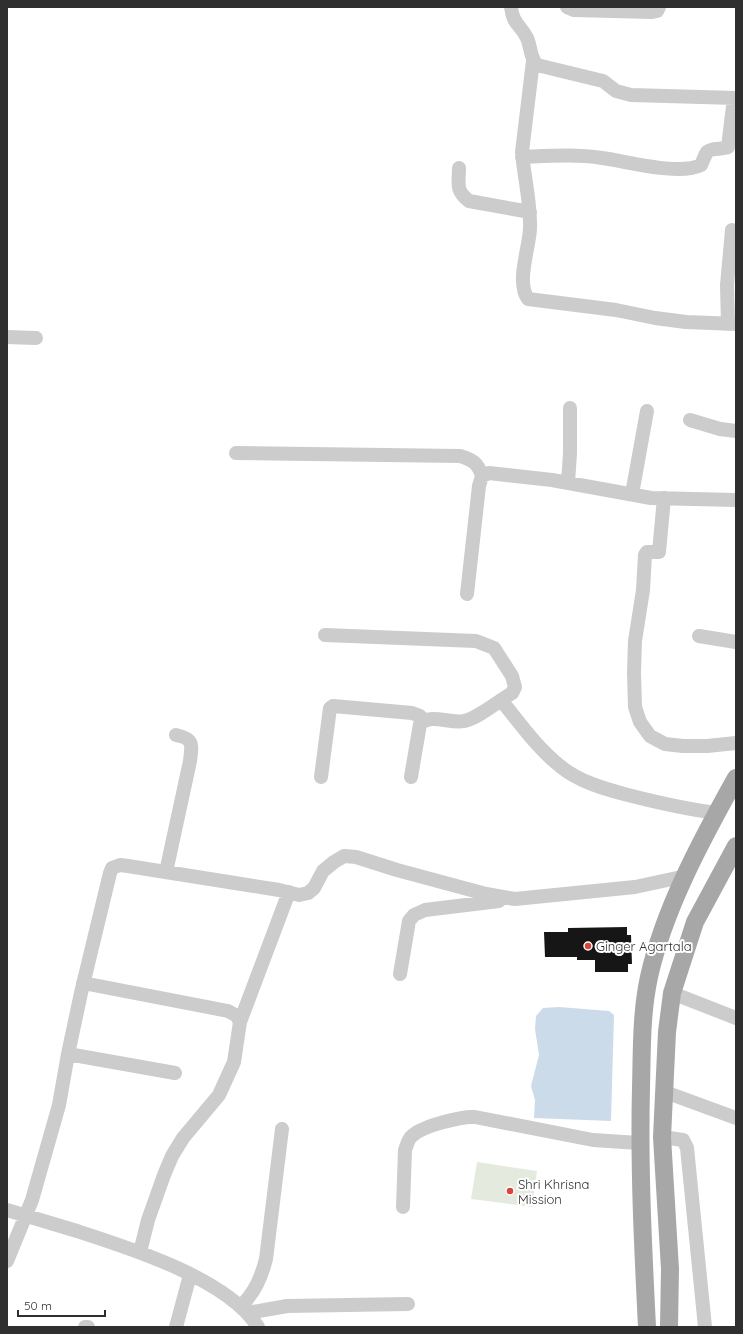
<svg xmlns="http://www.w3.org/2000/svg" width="743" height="1334" font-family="Quicksand,sans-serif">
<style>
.green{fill:#e4ebde}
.water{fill:#ccdbe9}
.building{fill:#161616}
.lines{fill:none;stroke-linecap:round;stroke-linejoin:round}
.minor{stroke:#ccc;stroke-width:14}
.major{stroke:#a7a7a7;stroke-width:18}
.poi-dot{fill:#d8453f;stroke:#fff;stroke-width:1.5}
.labels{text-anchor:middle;stroke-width:4;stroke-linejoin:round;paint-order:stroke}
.poi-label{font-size:13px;fill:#2f2f2f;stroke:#fff;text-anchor:start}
</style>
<rect width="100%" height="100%" fill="#fff"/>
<path class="green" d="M 477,1162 L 537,1171 L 532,1207 L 471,1199 Z"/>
<path class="water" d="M 559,1007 L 609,1011 L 614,1015 L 611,1121 L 534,1118 L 535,1100 L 531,1086 L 539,1055 L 535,1029 L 536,1016 L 543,1008 Z"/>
<path class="building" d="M 627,927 L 627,935 L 631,935 L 632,964 L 628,964 L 628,972 L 595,972 L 595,960 L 577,960 L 577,957 L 545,957 L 544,932 L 568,932 L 568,928 Z"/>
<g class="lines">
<path class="minor" d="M 511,7 C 513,25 521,25 527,38 C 531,47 530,58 537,65 L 603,81 L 616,91 L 631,95 L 736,98
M 567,7 L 574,10 L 652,12 L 657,11 L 659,7
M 533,61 L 522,152 C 524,178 531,202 530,229 C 529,249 516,282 528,299 L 616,310 L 655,318 L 686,322 L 736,324
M 522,157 C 548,156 576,154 602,158 C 626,161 679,176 701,165 C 703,161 705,155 707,152 C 712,147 722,150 728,147 L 734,98
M 459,168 C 459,184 455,190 469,201 L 530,212
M 728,324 L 727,285 L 732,230
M 7,337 L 36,338
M 690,420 L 720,429 L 736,431
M 236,453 L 460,456 C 473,460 478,463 482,476
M 568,483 L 570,453 L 570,408
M 632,494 L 647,411
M 664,498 L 659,552 L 647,552 L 645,555 L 643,590 L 635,641 L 634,673 L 635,707 L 640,722 L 650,736 L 665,744 L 683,746 L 707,746 L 736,743
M 467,594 L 479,486 L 482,476 L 489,473 L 552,480 L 651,498 L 736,500
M 325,635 L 476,641 L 494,648 L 512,676 L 515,687 L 512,693 C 500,700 477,719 464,721 C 450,724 431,713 420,724 L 411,777
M 699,636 L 736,642
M 501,700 C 519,722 537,748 560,766 C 578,781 602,788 624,794 C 655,802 685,809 717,813
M 321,777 L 330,708 L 333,706 L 412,713 L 420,716 L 424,721
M 166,872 L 190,761 C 192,744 194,739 176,735
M 400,974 L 409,921 L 414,915 L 425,910 L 499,901
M 83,983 L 228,1011 L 237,1016 L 240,1022 L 234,1062 L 219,1095 L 183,1138 L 172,1156 L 164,1175 L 148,1220 L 140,1252
M 672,993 L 736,1018
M 240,1022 L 289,892
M 68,1054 L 175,1073
M 665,1092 L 736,1118
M 662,1137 L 683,1140 L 687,1148 L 705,1327
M 403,1207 L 405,1150 C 407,1145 408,1139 412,1136 C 422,1126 462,1116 475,1117 L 593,1140 L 639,1143
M 7,1210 C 31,1217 54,1224 77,1231 C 130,1248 228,1279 258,1327
M 7,1261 L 32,1200 L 59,1105 L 68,1054 L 81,993 L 110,873 L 112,868 L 120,865 L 128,866 L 279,890 L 299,895 L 308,893 L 314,888 L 323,871 L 334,862 L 344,856 L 356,857 L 397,870 L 486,894 L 515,899 L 635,887 L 686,876
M 241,1306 C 255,1292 261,1278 266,1259 L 282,1129
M 247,1313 L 287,1306 L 408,1304
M 85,1327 L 88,1327
M 176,1327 L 190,1275"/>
<path class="major" d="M 647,1327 C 643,1247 639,1168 641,1088 C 642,1050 641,1014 649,977 C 664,909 702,839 736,778
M 669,1327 L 670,1269 L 662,1137 L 667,1032 L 672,993 L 695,922 L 736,846"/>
</g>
<g class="poi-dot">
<circle cx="588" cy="946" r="4"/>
<circle cx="510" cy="1191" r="4"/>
</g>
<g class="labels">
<g class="poi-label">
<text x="596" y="951">Ginger Agartala</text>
<text x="518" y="1189">Shri Khrisna<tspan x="518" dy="15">Mission</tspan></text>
</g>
</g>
<rect width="743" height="1334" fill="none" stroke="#2f2f2f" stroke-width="16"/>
<path d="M18 1310v6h87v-6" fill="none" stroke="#2f2f2f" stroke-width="2"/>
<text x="24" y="1310" font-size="12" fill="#2f2f2f" stroke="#ffffff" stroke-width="3" paint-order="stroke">50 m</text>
</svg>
